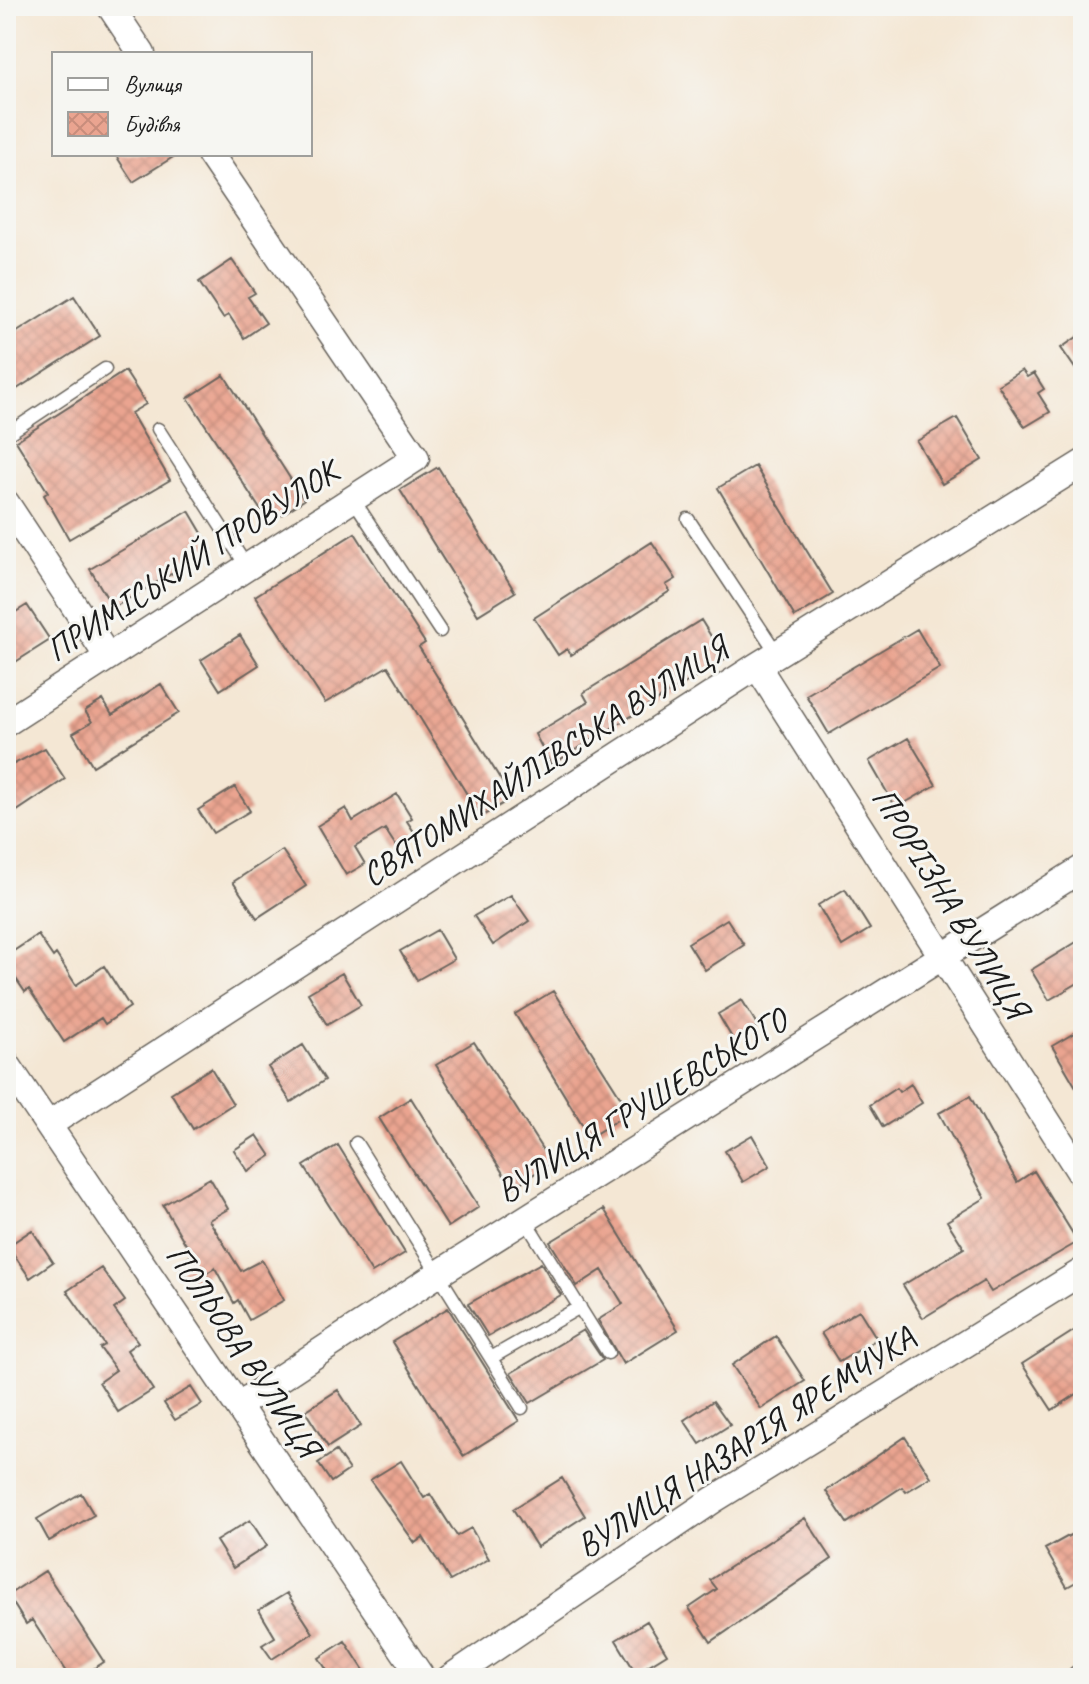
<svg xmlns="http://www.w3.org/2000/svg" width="1089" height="1684" font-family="Caveat,sans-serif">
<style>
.building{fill:url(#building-cross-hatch)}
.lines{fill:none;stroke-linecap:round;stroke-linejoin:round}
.lane-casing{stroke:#68635c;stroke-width:15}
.street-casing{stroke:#68635c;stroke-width:29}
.lane{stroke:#fff;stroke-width:12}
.street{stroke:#fff;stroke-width:26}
.labels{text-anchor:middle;stroke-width:6;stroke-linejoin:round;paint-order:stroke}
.street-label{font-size:34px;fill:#1c1c1c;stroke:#f6f6f2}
</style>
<defs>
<pattern id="building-cross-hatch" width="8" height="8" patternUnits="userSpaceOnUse" patternTransform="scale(2)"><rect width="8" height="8" fill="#eaa490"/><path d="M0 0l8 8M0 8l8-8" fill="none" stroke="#c88d7c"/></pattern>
</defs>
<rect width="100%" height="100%" fill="#f6f6f2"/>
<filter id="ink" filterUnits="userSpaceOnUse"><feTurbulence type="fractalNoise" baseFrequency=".0125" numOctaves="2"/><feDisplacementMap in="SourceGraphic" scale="16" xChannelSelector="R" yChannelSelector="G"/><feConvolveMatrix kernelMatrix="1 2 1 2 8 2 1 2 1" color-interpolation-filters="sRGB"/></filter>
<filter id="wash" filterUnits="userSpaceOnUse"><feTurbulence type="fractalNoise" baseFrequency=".006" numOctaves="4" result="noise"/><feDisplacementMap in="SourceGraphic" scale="32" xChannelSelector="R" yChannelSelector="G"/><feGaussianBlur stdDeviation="1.8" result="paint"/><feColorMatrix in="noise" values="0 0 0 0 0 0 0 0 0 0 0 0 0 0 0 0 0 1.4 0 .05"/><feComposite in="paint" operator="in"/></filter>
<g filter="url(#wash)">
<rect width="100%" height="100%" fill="#f4e7d4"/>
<g id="blocks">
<path class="building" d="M 115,154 L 178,154 L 133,182 Z
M 232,260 L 255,293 L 248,297 L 266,323 L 244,338 L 229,315 L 223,318 L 199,282 Z
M 74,296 L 100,336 L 6,396 L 6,339 Z
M 1083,333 L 1083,380 L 1061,348 Z
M 1022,370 L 1027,377 L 1034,373 L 1044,389 L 1038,393 L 1050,412 L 1025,427 L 998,385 Z
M 125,371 L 146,404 L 131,413 L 170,480 L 69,539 L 44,495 L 48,492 L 16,441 Z
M 224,375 L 304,500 L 269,523 L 188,398 Z
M 957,418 L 982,460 L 942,484 L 917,441 Z
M 755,466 L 833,594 L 795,617 L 718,488 Z
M 438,467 L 515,592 L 478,615 L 400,490 Z
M 189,511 L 212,550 L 113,608 L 90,569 Z
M 355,533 L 425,643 L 419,647 L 512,798 L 481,817 L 388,666 L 325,703 L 255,596 Z
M 652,542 L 676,579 L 666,585 L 670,591 L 571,655 L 567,649 L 558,655 L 534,618 Z
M 27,605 L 50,640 L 6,668 L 6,618 Z
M 701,620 L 725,659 L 551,765 L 535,734 L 588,702 L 583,693 Z
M 917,629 L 940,668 L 829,734 L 806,695 Z
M 240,635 L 259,665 L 220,690 L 201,660 Z
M 161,684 L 179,713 L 93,766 L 73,733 L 92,722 L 85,711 L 103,700 L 112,715 Z
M 908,738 L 936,785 L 896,808 L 869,761 Z
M 45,748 L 65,779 L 14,813 L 6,799 L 6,768 Z
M 235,787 L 250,811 L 213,833 L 198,810 Z
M 397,794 L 412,818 L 407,821 L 416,835 L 396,846 L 385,829 L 355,847 L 365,864 L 346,875 L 317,826 L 346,808 L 353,821 Z
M 282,850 L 306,886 L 257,918 L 233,882 Z
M 845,889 L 870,929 L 842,946 L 818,905 Z
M 511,895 L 529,921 L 493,945 L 474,916 Z
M 727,919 L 744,945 L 705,970 L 688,943 Z
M 437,930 L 454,959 L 417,980 L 400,951 Z
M 38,935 L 53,957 L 56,954 L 76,985 L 104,966 L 130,1007 L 105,1024 L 101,1018 L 64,1042 L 29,989 L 25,992 L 6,964 L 6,956 Z
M 1083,938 L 1083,980 L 1049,1000 L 1031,970 Z
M 342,973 L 361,1005 L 327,1025 L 308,993 Z
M 553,991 L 630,1112 L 590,1137 L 515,1014 Z
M 742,1000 L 758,1026 L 734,1041 L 718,1014 Z
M 1083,1028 L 1083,1099 L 1052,1046 Z
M 474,1042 L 551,1163 L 512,1188 L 436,1065 Z
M 303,1045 L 325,1080 L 291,1102 L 268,1067 Z
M 211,1068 L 233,1104 L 193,1129 L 171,1093 Z
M 911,1084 L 922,1103 L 883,1127 L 870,1105 L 896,1088 L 899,1092 Z
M 970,1096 L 1017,1182 L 1034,1171 L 1078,1242 L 991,1292 L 984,1281 L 923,1318 L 903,1285 L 964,1248 L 947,1221 L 985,1198 L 939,1113 Z
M 411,1098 L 479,1207 L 448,1227 L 379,1118 Z
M 257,1135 L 271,1156 L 248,1171 L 234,1150 Z
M 752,1135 L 770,1166 L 743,1182 L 725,1151 Z
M 338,1145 L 405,1253 L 372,1273 L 304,1166 Z
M 210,1178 L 228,1209 L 209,1220 L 241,1271 L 262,1260 L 284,1300 L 249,1320 L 238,1300 L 234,1303 L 215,1268 L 191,1283 L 178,1264 L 192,1255 L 163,1205 Z
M 604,1209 L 678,1330 L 623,1364 L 598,1320 L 623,1304 L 602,1270 L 577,1286 L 550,1242 Z
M 32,1230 L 53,1262 L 30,1278 L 8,1246 Z
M 541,1263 L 561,1295 L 488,1336 L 468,1304 Z
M 101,1268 L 125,1301 L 114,1309 L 138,1342 L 127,1350 L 153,1390 L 118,1412 L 99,1382 L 116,1370 L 100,1348 L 105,1345 L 67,1291 Z
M 448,1308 L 519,1421 L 463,1456 L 392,1342 Z
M 859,1310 L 877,1339 L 839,1362 L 821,1333 Z
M 1083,1325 L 1083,1390 L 1052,1410 L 1022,1364 Z
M 583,1330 L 603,1360 L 530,1403 L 511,1373 Z
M 776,1336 L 805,1381 L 761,1409 L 732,1365 Z
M 191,1387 L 202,1404 L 175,1420 L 164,1403 Z
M 338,1390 L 361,1426 L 328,1447 L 305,1411 Z
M 713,1401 L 730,1425 L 700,1444 L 684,1420 Z
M 905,1437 L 931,1477 L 906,1492 L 902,1487 L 847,1523 L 826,1491 Z
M 336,1451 L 349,1470 L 331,1482 L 318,1463 Z
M 401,1461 L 424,1498 L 430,1494 L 457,1536 L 471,1528 L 489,1559 L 450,1581 L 423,1537 L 415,1543 L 370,1480 Z
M 562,1478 L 585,1516 L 537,1547 L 513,1509 Z
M 81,1493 L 94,1515 L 49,1541 L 37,1519 Z
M 805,1518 L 832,1559 L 711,1642 L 689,1608 L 717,1589 L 710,1580 Z
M 250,1520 L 267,1546 L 233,1568 L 216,1541 Z
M 1083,1528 L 1083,1578 L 1067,1587 L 1045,1549 Z
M 45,1571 L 104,1662 L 79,1678 L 70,1678 L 32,1620 L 26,1624 L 8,1595 Z
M 287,1593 L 313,1633 L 272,1659 L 262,1645 L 275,1637 L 259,1610 Z
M 647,1621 L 667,1654 L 636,1673 L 616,1640 Z
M 345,1641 L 369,1678 L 332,1678 L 319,1658 Z"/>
</g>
</g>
<g filter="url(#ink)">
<use href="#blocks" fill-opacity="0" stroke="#68635c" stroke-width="2"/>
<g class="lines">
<defs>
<path id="lane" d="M 158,429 L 247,567
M 6,435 L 105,369
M 353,499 L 440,631
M 688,519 L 778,655
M 356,1143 L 522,1408
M 525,1220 L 608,1353
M 491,1358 L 580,1307"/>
<path id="street" d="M 110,6 L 142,54
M 6,503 L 108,657
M 757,666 L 1083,1177
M 6,723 L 416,458 L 210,154
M 6,1063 L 422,1678
M 48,1125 L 757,666 L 1083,463
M 239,1405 L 438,1274 L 1083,868
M 450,1678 L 713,1500 L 1083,1271
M 1080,1678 L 1083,1676"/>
</defs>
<use href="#lane" class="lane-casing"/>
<use href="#street" class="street-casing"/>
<use href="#lane" class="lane"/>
<use href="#street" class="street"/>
</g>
</g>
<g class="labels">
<g class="street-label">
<text transform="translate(191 560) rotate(-33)" y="12">ПРИМІСЬКИЙ ПРОВУЛОК</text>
<text transform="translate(544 761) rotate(-33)" y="12">СВЯТОМИХАЙЛІВСЬКА ВУЛИЦЯ</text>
<text transform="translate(951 902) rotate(58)" y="12">ПРОРІЗНА ВУЛИЦЯ</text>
<text transform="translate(641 1105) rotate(-32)" y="12">ВУЛИЦЯ ГРУШЕВСЬКОГО</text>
<text transform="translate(244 1350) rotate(56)" y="12">ПОЛЬОВА ВУЛИЦЯ</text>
<text transform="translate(745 1441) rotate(-33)" y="12">ВУЛИЦЯ НАЗАРІЯ ЯРЕМЧУКА</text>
</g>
</g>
<rect width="1089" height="1684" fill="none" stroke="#f6f6f2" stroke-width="32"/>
<rect x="52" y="52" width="260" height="104" fill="#f6f6f2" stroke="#9f9f9c" stroke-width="2"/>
<rect x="68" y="78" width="40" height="12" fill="#ffffff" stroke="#9f9f9c" stroke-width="2"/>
<text x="124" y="92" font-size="24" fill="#1c1c1c">Вулиця</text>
<rect x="68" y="112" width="40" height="24" fill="url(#building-cross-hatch)" stroke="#9f9f9c" stroke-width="2"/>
<text x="124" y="132" font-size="24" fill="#1c1c1c">Будівля</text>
</svg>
